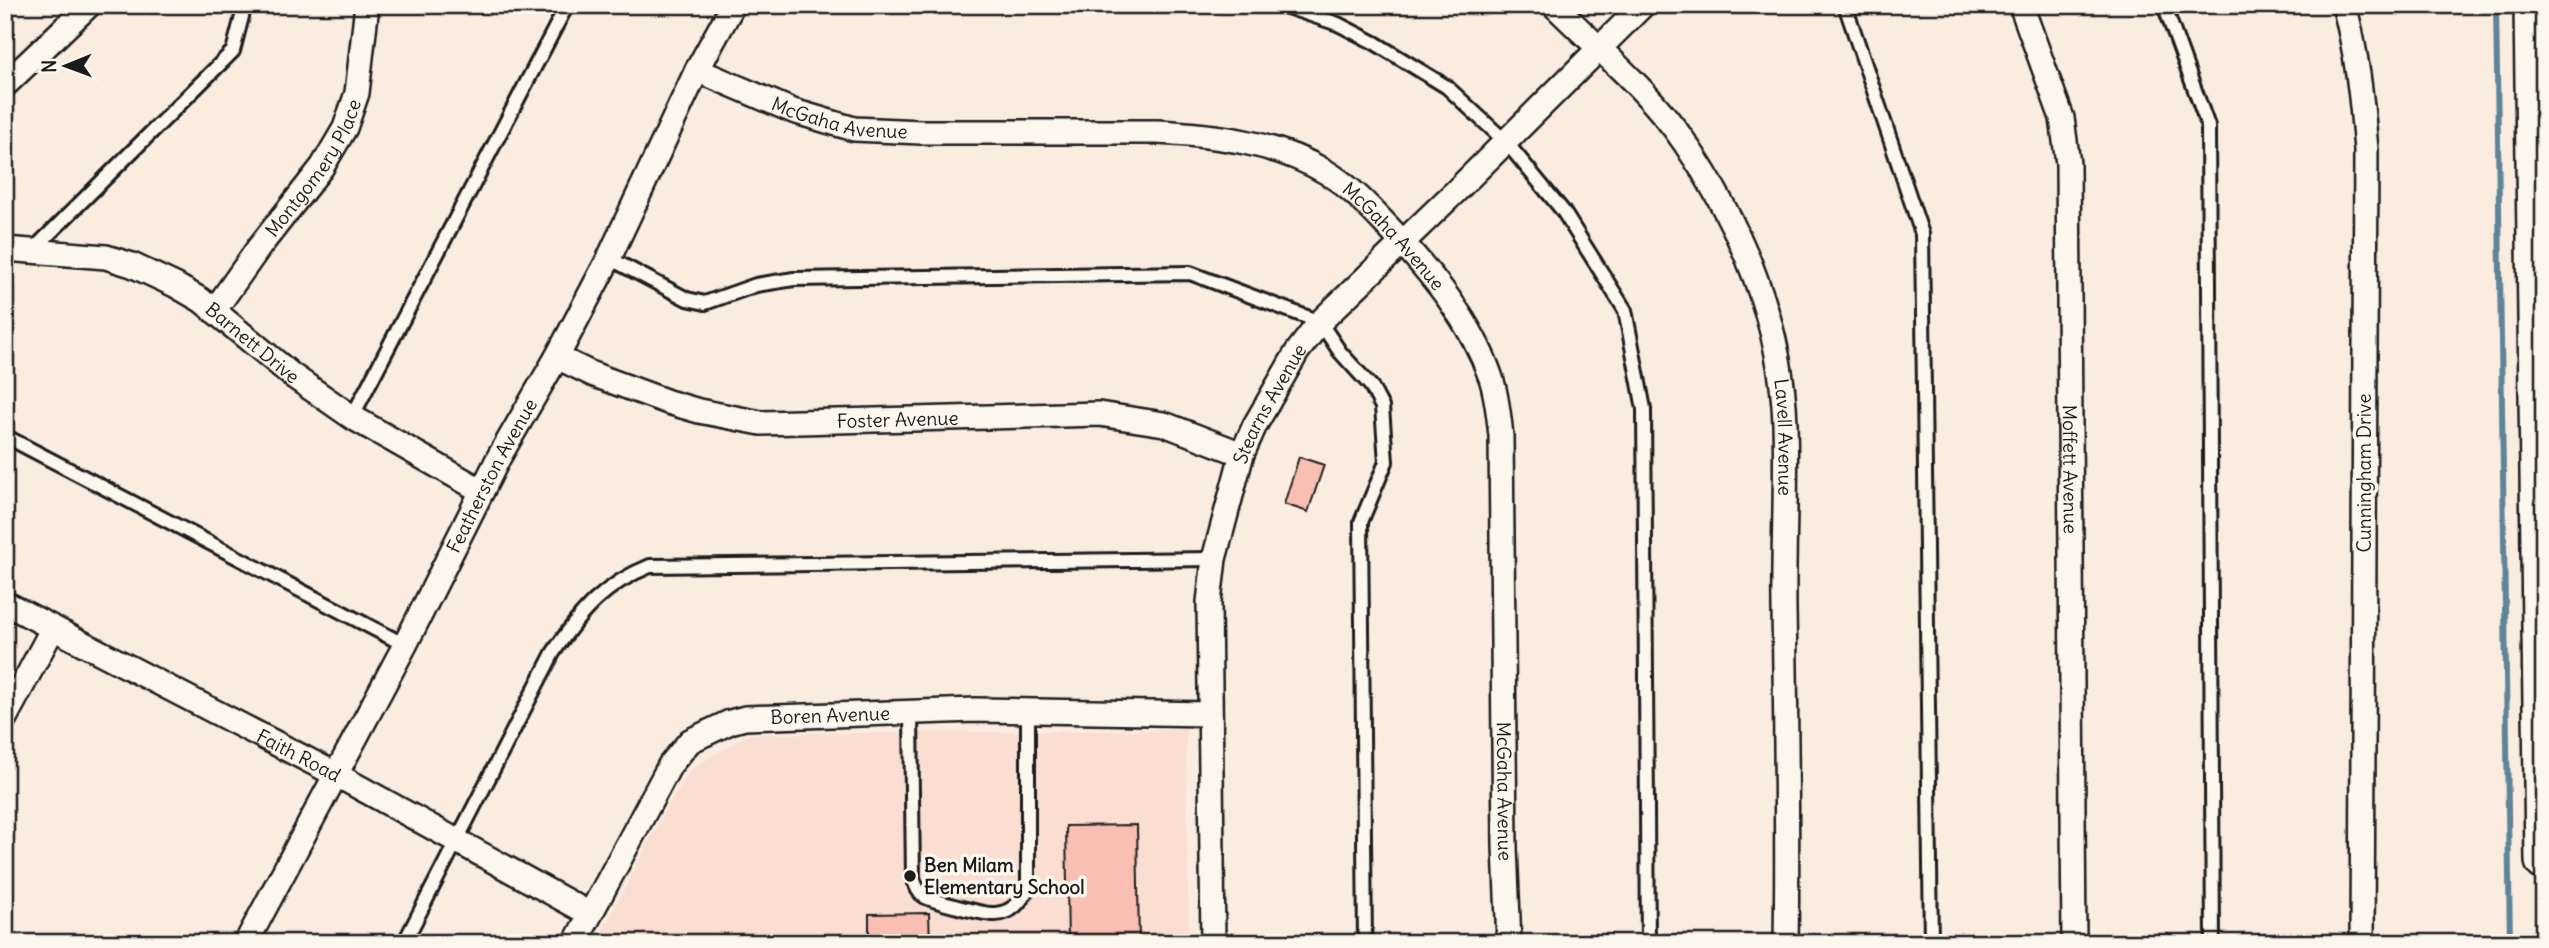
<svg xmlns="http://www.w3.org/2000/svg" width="2549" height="948" font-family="Delius,sans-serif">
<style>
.built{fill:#faded2}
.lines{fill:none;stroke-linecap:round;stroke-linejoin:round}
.stream{stroke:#5d8498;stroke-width:6}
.building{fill:#f9bfb2;stroke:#1c1c1c;stroke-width:2}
.service-casing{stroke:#1c1c1c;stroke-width:18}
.minor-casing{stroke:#1c1c1c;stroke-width:28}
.primary-casing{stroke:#1c1c1c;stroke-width:42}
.service{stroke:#fbf7ec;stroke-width:12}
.minor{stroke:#fbf7ec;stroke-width:23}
.primary{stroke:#fbf7ec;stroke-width:37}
.poi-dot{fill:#1c1c1c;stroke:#fbf7ec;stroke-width:2.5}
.labels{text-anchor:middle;stroke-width:7;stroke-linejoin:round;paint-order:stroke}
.street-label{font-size:19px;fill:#1c1c1c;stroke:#fbf7ec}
.poi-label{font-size:19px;font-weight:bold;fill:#1c1c1c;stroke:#fbf7ec;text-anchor:start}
</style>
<rect width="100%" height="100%" fill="#fbece0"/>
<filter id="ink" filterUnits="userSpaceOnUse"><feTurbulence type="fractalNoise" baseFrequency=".0143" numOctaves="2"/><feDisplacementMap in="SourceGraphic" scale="14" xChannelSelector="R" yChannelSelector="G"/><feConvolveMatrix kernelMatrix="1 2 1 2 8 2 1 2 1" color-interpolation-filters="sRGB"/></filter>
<g filter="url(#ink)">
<path class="built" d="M 1186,730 L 1189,943 L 596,943 L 666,809 L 691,769 L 749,734 Z"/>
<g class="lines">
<path class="stream" d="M 2496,5 L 2510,943"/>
</g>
<path class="building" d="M 1299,457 L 1324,465 L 1308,512 L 1284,504 Z
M 1137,825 L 1139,943 L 1068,943 L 1066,826 Z
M 929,913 L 930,943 L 869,943 L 869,914 Z"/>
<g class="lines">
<defs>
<path id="service" d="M 1281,5 L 1338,24 L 1375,43 L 1447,87 L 1506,142 L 1563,211 L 1625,310 L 1644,409 L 1648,943
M 1845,5 L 1922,234 L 1931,943
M 2164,5 L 2208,126 L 2213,943
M 31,252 L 233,51 L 245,5
M 609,258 L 687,299 L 705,303 L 756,285 L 794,279 L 1190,273 L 1320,322 L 1340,352 L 1371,386 L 1382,407 L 1386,462 L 1361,522 L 1365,943
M 352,417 L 567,5
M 5,436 L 405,645
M 911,712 L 913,878 C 916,885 917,892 924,896 C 931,901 986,915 995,914 C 1012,913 1021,902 1028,888 L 1028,711
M 404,943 L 553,653 C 580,612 605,584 650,566 L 1214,559"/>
<g id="minor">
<path id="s1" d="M 1554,5 C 1598,49 1650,91 1685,143 C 1741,225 1782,324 1785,424 C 1787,485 1783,547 1784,609 C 1786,720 1788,831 1786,943"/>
<path id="s2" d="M 2021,5 L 2062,118 L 2068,164 L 2074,943"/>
<path d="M 2344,5 C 2357,53 2362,100 2366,150 L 2362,943"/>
<path id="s3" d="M 697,70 L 793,111 L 854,129 L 921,132 L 1157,132 C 1215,135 1275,142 1326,172 C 1351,187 1371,209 1390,229 C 1431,273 1471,320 1491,378 C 1497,396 1499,417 1501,436 L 1505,847 L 1509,943"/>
<path d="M 5,85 L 89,5"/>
<path id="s4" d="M 5,249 L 106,257 L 132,265 L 175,285 L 201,300 L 293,376 L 352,417 L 482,491"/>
<path id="s5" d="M 214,311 L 260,246 L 322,167 L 345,128 L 357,93 L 367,5"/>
<path id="s6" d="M 557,357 L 592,374 L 668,402 L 699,411 L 761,423 L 1099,414 L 1164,424 L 1242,454"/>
<path id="s7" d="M 5,603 L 335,774 L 590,914"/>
<path d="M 5,718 L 53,628"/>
<path id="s8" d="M 246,943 L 405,645 L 499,457 L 557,357 L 609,258 L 697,70 L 733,5"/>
<path id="s9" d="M 575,943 L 670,765 L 690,741 L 730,722 L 745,718 L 976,710 L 1209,714"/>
<path id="s10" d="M 1213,943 L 1209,602 L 1214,559 L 1242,454 L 1255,425 L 1297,352 L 1320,322 L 1455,192 L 1643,5"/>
</g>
<path id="primary" d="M 2533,5 L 2544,861"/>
</defs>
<use href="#service" class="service-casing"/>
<use href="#minor" class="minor-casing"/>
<use href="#primary" class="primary-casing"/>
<use href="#service" class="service"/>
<use href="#minor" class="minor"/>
<use href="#primary" class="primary"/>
</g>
</g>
<circle class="poi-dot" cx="910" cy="876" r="7"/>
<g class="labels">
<g class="street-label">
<text dy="7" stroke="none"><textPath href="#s3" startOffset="152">McGaha Avenue</textPath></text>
<text dy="7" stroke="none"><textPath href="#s5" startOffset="175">Montgomery Place</textPath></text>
<text dy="7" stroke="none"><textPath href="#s3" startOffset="740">McGaha Avenue</textPath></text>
<text dy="7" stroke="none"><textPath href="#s4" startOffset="273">Barnett Drive</textPath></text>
<text dy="7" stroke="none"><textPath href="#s10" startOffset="550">Stearns Avenue</textPath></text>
<text dy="7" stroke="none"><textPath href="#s6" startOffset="352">Foster Avenue</textPath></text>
<text dy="7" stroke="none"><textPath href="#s1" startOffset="506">Lavell Avenue</textPath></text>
<text dy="7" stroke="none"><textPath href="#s2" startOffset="472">Moffett Avenue</textPath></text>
<text transform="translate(2364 473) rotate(-90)" y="7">Cunningham Drive</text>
<text dy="7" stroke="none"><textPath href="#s8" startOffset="528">Featherston Avenue</textPath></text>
<text dy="7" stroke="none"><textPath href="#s9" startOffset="378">Boren Avenue</textPath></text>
<text dy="7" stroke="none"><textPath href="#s7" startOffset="331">Faith Road</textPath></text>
<text dy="7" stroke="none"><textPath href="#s3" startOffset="1328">McGaha Avenue</textPath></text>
</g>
<g class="poi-label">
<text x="924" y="872">Ben Milam<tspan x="924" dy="22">Elementary School</tspan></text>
</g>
</g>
<rect width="2549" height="948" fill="none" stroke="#fbf7ec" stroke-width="28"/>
<rect x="14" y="14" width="2521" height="920" fill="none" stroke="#1c1c1c" stroke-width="2.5" filter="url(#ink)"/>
<g transform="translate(66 66) rotate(269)" stroke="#fbf7ec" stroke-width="5" paint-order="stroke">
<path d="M0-5L12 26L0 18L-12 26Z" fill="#1c1c1c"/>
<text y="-10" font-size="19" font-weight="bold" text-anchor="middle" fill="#1c1c1c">N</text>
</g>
</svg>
